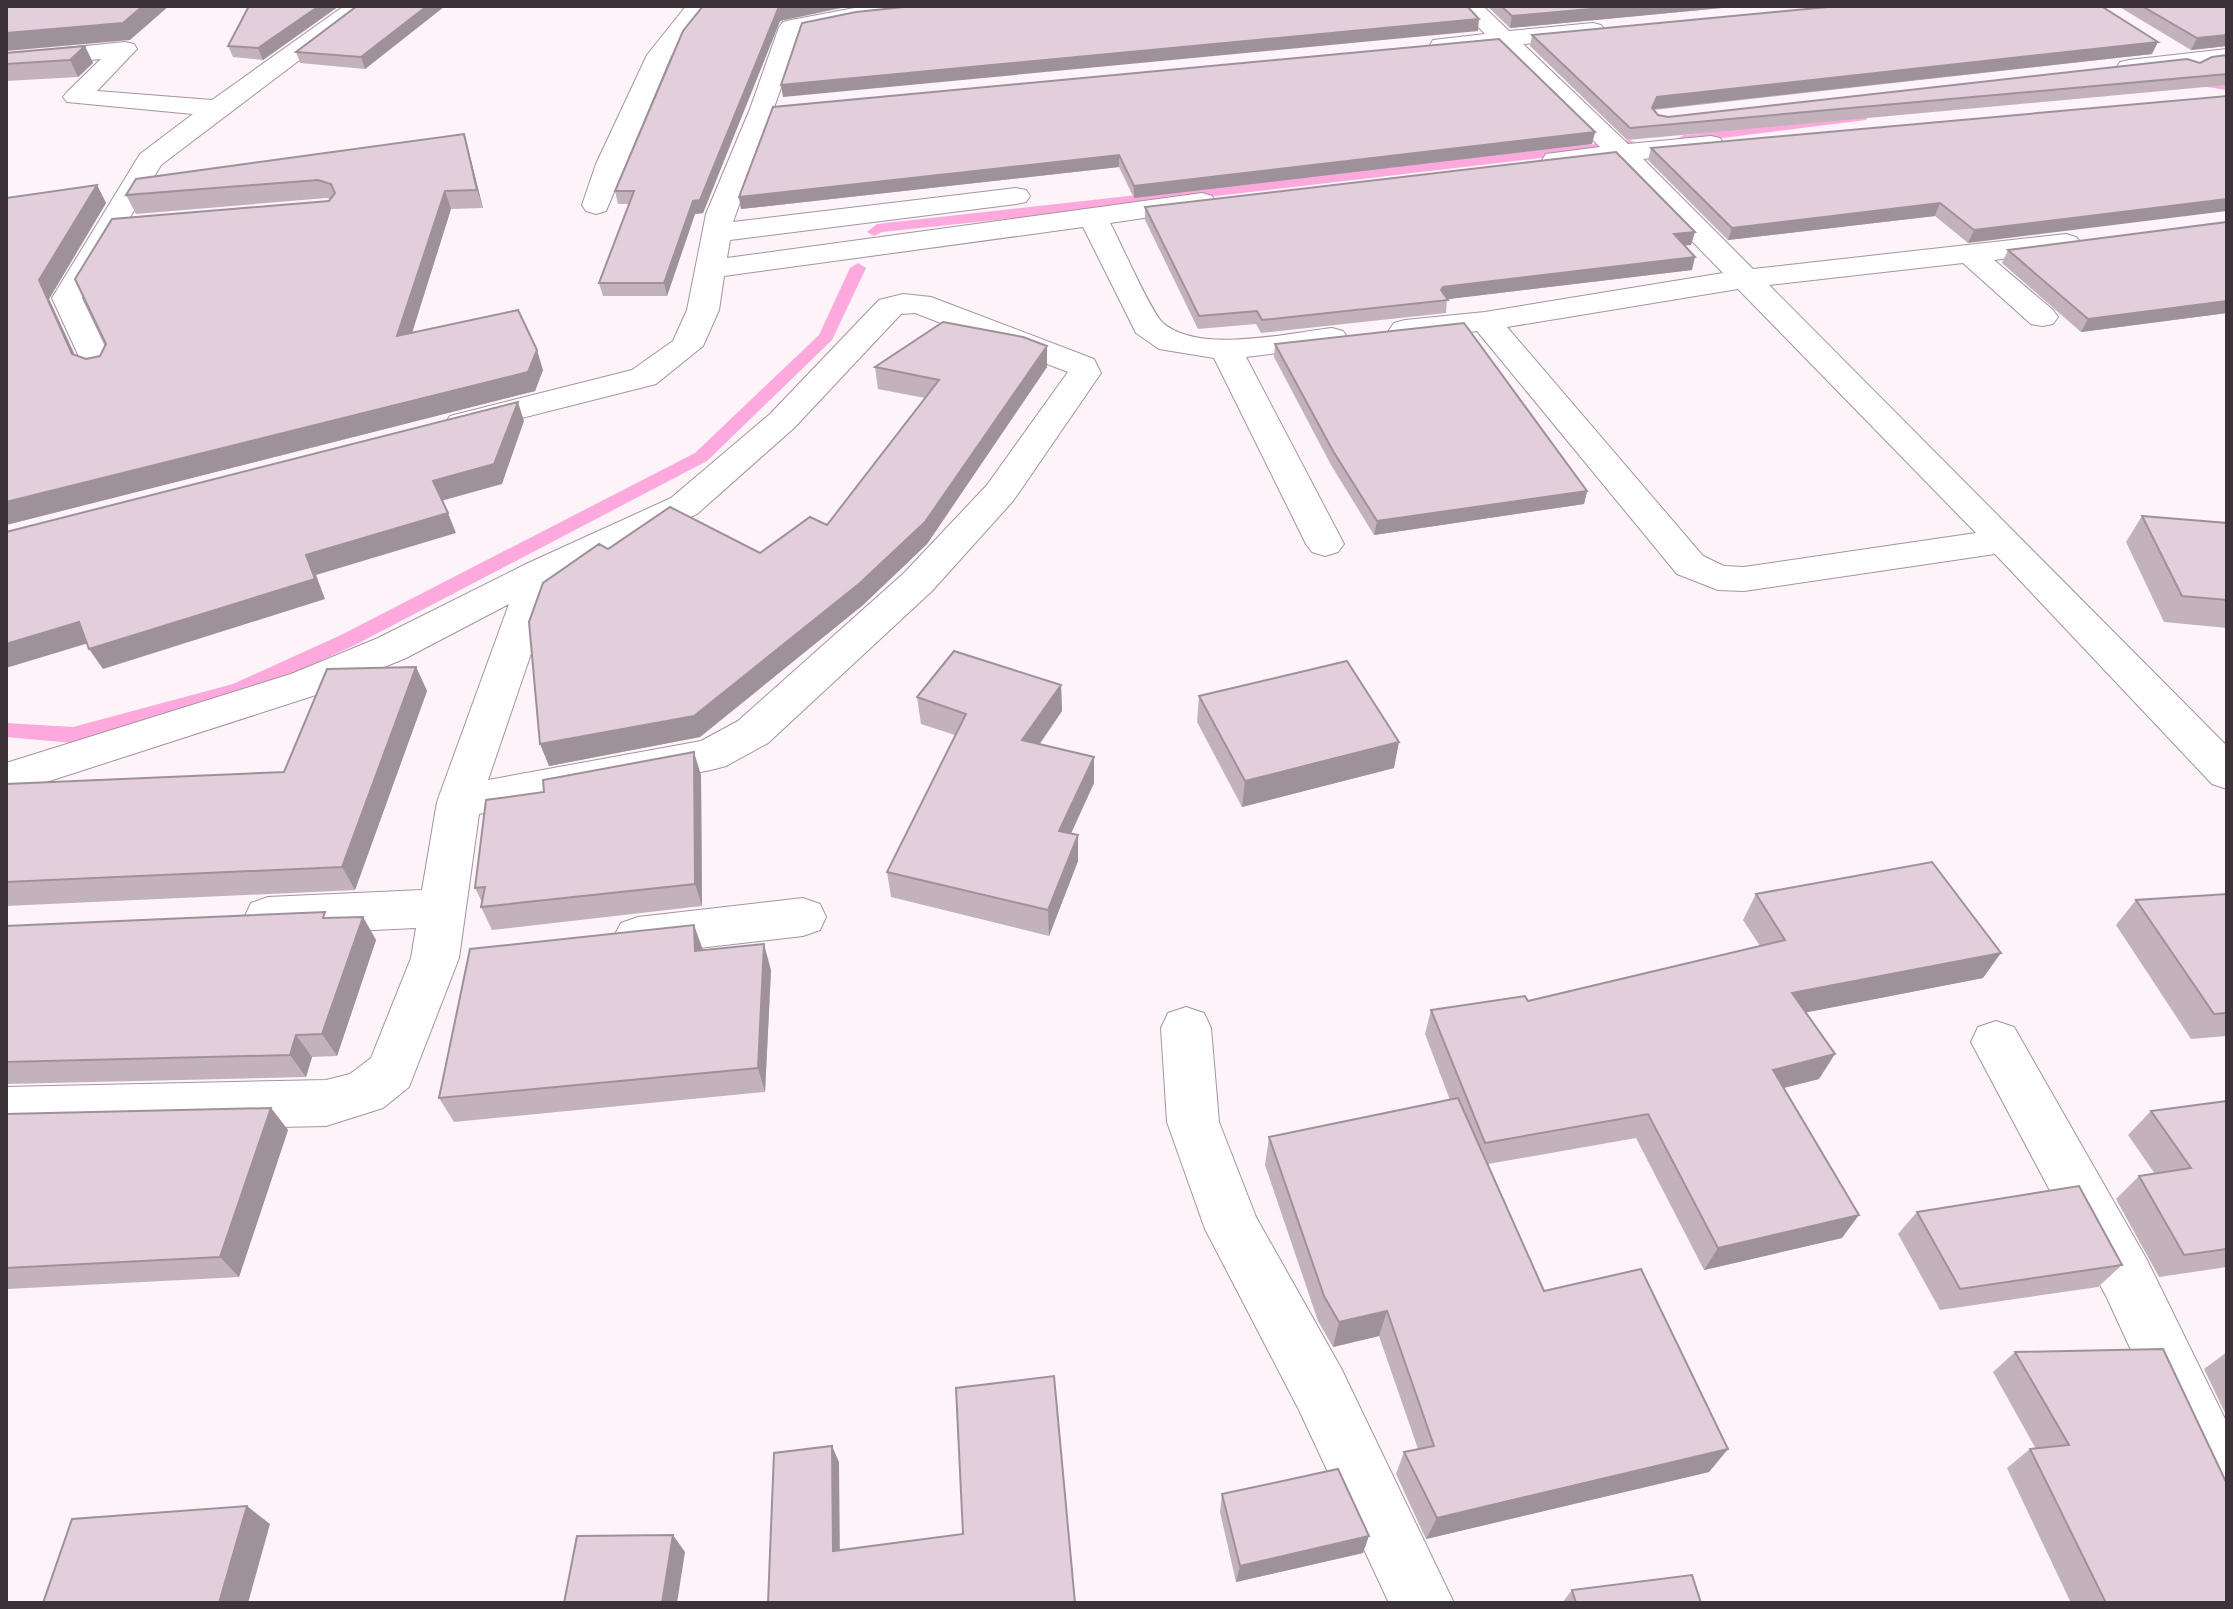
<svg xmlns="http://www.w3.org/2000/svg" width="2233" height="1609" font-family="'Zilla Slab',serif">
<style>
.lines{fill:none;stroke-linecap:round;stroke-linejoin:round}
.stream{fill:#fea9de;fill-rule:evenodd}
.minor-casing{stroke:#a6939e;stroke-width:2}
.minor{fill:#fff;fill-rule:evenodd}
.wall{fill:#c3b2bc}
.shaded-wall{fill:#9f9199}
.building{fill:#e3cfdb;stroke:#9f9199;stroke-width:2}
</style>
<rect width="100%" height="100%" fill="#fcf4f9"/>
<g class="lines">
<path class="stream" d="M 2192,77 L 2227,82 L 2227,90 L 2188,84 L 2186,81 Z
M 1861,113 L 1868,117 L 1866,120 L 1684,143 L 1677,139 L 1684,135 Z
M 1630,140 L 1637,144 L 1635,147 L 1122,207 L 882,232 L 874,236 L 867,232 L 877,224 Z
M 858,263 L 866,268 L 832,340 L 707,461 L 355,645 L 247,694 L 73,743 L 6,737 L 6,723 L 73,727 L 233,684 L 341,635 L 695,453 L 819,335 L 850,268 Z"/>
<defs>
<path id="minor" d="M 344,6 L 371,6 L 161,165 L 82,298 L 114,365 L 110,372 L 98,375 L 86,372 L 52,298 L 140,154 L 193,114 L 67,102 L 63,97 L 67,92 L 101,59 L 6,68 L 6,54 L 125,42 L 134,44 L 137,49 L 97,91 L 212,100 Z
M 686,6 L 710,6 L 671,56 L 606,211 L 596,214 L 586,211 L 582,205 L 596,164 L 647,55 Z
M 865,6 L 938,6 L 934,11 L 926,13 L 857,21 L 801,32 L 733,222 L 1016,188 L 1026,190 L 1030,196 L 1026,202 L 1016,204 L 730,240 L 727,258 L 1202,193 L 1212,196 L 1216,202 L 1212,208 L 1110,223 C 1121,243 1150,310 1162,322 C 1198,355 1287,333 1332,328 L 1343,331 L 1348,338 L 1343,345 L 1246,357 L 1344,544 L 1338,552 L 1325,556 L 1312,552 L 1306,544 L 1214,358 L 1159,349 L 1136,333 L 1083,227 L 724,276 L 719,310 L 703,346 L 656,384 L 462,433 L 450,430 L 445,423 L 450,416 L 632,370 L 673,341 L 687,310 L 706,214 L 750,109 L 779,27 L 783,22 L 791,20 Z
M 1458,6 L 1483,6 L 1509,31 L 1593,23 L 1601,25 L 1605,30 L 1601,35 L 1593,37 L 1523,44 L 1628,144 L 1711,136 L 1720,138 L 1724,144 L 1720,150 L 1643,159 L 1753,269 L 2066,234 L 2076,237 L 2081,243 L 2076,249 L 1994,260 L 2053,310 L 2058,317 L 2053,324 L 2042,326 L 2031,324 L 1963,263 L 1769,285 L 2227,746 L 2227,789 L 2212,784 L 1995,554 L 1744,591 L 1718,590 L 1677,574 L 1477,331 L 1405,340 L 1394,337 L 1389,330 L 1394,323 L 1405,320 L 1485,312 L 1723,273 L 1615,162 L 1556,168 L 1546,166 L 1542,160 L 1546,154 L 1600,147 L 1498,47 L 1442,52 L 1433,50 L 1430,45 L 1433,40 L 1485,34 ZM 1738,289 L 1976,533 L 1744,567 L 1724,566 L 1703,556 L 1507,327 Z
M 2227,49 L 2227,63 L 2129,74 L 2120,72 L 2117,67 L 2120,62 L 2129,60 Z
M 903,294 L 931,297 L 1094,359 L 1101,373 L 1013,501 L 932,591 L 768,743 L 726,766 L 711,770 L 479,814 L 459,958 L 409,1087 L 383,1108 L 326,1126 L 6,1133 L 6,1087 L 326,1080 L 350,1074 L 371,1058 L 411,958 L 416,928 L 268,935 L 251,929 L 245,916 L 251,903 L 268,897 L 422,890 L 437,802 L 509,604 L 406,658 L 319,694 L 6,795 L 6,763 L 291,674 L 378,638 L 526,564 L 671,498 L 770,414 L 879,300 ZM 915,313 L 1068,372 L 987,485 L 904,573 L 738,721 L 701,741 L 488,780 L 556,580 L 697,514 L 794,428 L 901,314 Z
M 803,898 L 820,904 L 826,917 L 820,930 L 803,936 L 638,955 L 621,949 L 614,936 L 621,923 L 638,917 Z
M 1186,1007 L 1204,1013 L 1211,1028 L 1219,1122 L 1256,1217 L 1341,1368 L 1454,1603 L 1389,1603 L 1299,1410 L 1205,1229 L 1167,1122 L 1161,1028 L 1168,1013 Z
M 1996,1021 L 2014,1027 L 2147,1260 L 2227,1423 L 2227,1520 L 2205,1511 L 2107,1298 L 1971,1042 L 1978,1027 Z"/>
</defs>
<use href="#minor" class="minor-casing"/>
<use href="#minor" class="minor"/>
</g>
<path class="wall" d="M 249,6 L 339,6 L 263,60 L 233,57 L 228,46 Z
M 357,6 L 445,6 L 365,69 L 300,63 L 296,52 Z
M 1487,6 L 1743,6 L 1510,28 Z
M 2118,6 L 2227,6 L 2227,46 L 2191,50 Z
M 780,21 L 703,213 L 695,214 L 667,296 L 603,296 L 599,283 L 630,204 L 618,204 L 615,191 Z
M 1532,35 L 2152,54 L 1654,110 L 1658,115 L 1668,117 L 2200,63 L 2227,55 L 2227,85 L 1627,140 L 1530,46 Z
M 85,46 L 93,63 L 78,77 L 6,81 L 6,53 Z
M 2227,96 L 1968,243 L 1935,216 L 1728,240 L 1648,160 L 1651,148 Z
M 773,107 L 1595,132 L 1592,144 L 1134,198 L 1119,167 L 741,209 L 739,197 Z
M 464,134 L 483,208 L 451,209 L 412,333 L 543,370 L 535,391 L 6,525 L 6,198 L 97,185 L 106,203 L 49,299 L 75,355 L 86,359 L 100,356 L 330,199 L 326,198 L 136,214 L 126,195 Z
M 1145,207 L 1691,245 L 1684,245 L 1692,270 L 1447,299 L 1446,313 L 1261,333 L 1256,324 L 1198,329 L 1145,220 Z
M 2227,222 L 2227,313 L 2081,332 L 2002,263 L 2008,250 Z
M 1275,344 L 1587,491 L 1584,504 L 1374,535 L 1331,465 L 1274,357 Z
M 1047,346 L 1047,367 L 927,544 L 863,605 L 700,737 L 549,766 L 608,549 L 760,553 L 827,525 L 925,398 L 878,389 L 875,367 Z
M 2142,516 L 2227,523 L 2227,628 L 2164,622 L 2126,542 Z
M 416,667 L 427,691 L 355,890 L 6,906 L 6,784 L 284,772 Z
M 1061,685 L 1062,711 L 1040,744 L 1094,757 L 1094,783 L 1071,834 L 1078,861 L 1049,936 L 891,897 L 887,872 L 955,735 L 921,724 L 917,697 Z
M 1199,696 L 1394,768 L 1242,807 L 1197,722 Z
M 701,775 L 702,906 L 492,930 L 481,907 L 482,902 L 475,888 Z
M 1756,894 L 1983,978 L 1806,1012 L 1819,1079 L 1784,1088 L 1842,1238 L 1704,1270 L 1636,1138 L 1488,1164 L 1544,1291 L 1728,1449 L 1709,1472 L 1426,1539 L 1396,1474 L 1404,1452 L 1418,1449 L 1379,1336 L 1333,1347 L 1318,1321 L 1265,1165 L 1269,1137 L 1450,1100 L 1425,1034 L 1431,1010 L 1528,1001 L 1760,946 L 1743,920 Z
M 2227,894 L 2227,1036 L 2191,1039 L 2116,925 L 2136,900 Z
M 363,917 L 376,940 L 337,1056 L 312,1057 L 306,1077 L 6,1084 L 6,926 Z
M 703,950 L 771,970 L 765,1092 L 454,1122 L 439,1098 Z
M 2227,1101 L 2227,1267 L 2159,1277 L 2116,1199 L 2139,1176 L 2155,1174 L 2128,1135 L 2151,1111 Z
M 271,1108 L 288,1130 L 239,1277 L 8,1289 L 6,1294 L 6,1114 Z
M 1917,1212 L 2122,1265 L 2098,1287 L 1940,1310 L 1898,1234 Z
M 2015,1352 L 2227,1603 L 2071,1603 L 2007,1468 L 2030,1449 L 2036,1449 L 1993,1372 Z
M 2227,1352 L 2227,1417 L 2204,1369 Z
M 1222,1494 L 1363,1553 L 1236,1582 L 1220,1512 Z
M 1572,1590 L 1701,1603 L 1562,1603 Z"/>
<path class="shaded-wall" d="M 143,6 L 169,6 L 130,40 L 6,51 L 6,33 Z
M 319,6 L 339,6 L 263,60 L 258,48 Z
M 427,6 L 445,6 L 365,69 L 361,57 Z
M 795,6 L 851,6 L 780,21 L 703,213 L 695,214 L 667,296 L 664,283 L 693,201 L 778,9 Z
M 1624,6 L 1743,6 L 1510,28 L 1512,16 Z
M 1479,19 L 1478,31 L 783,97 L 781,85 Z
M 2227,35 L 2227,46 L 2191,50 L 2197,38 Z
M 2158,42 L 2152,54 L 1654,109 L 1648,120 L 1652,108 L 1657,97 Z
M 85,46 L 93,63 L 78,77 L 70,60 Z
M 1595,132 L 1592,144 L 1134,198 L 1134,186 Z
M 464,134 L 469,152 L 483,208 L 477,190 Z
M 1119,155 L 1119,167 L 741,209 L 739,197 Z
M 97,185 L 106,203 L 49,299 L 83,373 L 72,354 L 39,280 Z
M 445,191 L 451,209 L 405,355 L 397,336 Z
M 2227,199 L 2227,211 L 1968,243 L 1974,230 Z
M 1940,203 L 1935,216 L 1728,240 L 1732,228 Z
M 1695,232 L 1691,245 L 1670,247 L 1674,234 Z
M 1695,257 L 1692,270 L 1441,300 L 1438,302 L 1441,290 L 1443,287 Z
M 2227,301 L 2227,313 L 2081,332 L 2088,319 Z
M 1047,346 L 1047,367 L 927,544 L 863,605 L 700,737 L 549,766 L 540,744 L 694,716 Z
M 537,350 L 543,370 L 535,391 L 6,525 L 6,502 Z
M 518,402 L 524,421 L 502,484 L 441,501 L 433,481 Z
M 1587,491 L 1584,504 L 1374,535 L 1377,521 Z
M 448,513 L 456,533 L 316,575 L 325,599 L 103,669 L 89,649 L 306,555 Z
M 79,622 L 92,642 L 6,668 L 6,644 Z
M 416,667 L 427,691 L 355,890 L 342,867 Z
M 1061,685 L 1062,711 L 1024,766 L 1022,740 Z
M 1399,742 L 1394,768 L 1242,807 L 1245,781 Z
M 694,752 L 701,775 L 702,906 L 695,884 Z
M 1094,757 L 1094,783 L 1060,857 L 1059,831 Z
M 1078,835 L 1078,861 L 1049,936 L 1048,910 Z
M 363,917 L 376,940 L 337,1056 L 322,1034 Z
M 694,925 L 703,950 L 695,951 Z
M 764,944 L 771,970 L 765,1092 L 758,1068 Z
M 2001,953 L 1983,978 L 1778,1018 L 1792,993 Z
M 296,1035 L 312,1057 L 306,1077 L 290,1055 Z
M 1835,1054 L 1819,1079 L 1759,1094 L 1773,1070 Z
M 271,1108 L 288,1130 L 239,1277 L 220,1257 Z
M 1859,1215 L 1842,1238 L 1704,1270 L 1718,1248 Z
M 1387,1311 L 1379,1336 L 1333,1347 L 1339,1322 Z
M 832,1446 L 839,1462 L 840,1565 L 833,1551 Z
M 1728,1449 L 1709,1472 L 1426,1539 L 1437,1518 Z
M 247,1506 L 270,1524 L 248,1603 L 219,1603 Z
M 673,1535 L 685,1552 L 677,1603 L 662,1603 Z
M 1369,1536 L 1363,1553 L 1236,1582 L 1240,1566 Z"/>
<path class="building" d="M 6,6 L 143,6 L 123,23 L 6,33 Z
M 249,6 L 319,6 L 258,48 L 228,46 Z
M 357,6 L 427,6 L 361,57 L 296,52 Z
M 703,6 L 795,6 L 778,9 L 700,200 L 693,201 L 664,283 L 599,283 L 634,191 L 615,191 L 683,31 Z
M 913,6 L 1467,6 L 1479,19 L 781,85 L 802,23 L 856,12 Z
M 1501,6 L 1624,6 L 1512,16 Z
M 1838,6 L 2101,6 L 2158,42 L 1657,97 L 1652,108 L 1658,115 L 1668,117 L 2187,59 L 2200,63 L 2212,57 L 2227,55 L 2227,74 L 1630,128 L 1532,35 Z
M 2142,6 L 2227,6 L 2227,35 L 2197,38 Z
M 1499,39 L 1595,132 L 1134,186 L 1119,155 L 739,197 L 773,107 Z
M 85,46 L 70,60 L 6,64 L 6,53 Z
M 2227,96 L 2227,199 L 1974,230 L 1940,203 L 1732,228 L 1651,148 Z
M 464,134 L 477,190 L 445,191 L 397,336 L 518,310 L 537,350 L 528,372 L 6,502 L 6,198 L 97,185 L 39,280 L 72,354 L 86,359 L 100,356 L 106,344 L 75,279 L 112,219 L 329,201 L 335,193 L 331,184 L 318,180 L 126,195 L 136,179 Z
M 1616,152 L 1695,232 L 1674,234 L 1695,257 L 1443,287 L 1441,290 L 1448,300 L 1262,320 L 1257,311 L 1199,316 L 1145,207 Z
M 2227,222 L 2227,301 L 2088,319 L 2008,250 Z
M 943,322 L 1023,337 L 1047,346 L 925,522 L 860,583 L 694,716 L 540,744 L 529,622 L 543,583 L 599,544 L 608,549 L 670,507 L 760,553 L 810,517 L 827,525 L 939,380 L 875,367 Z
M 1464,323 L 1587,491 L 1377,521 L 1333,451 L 1275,344 Z
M 518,402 L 494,464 L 433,481 L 448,513 L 306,555 L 315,579 L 89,649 L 79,622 L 6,644 L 6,532 Z
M 2142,516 L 2227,523 L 2227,600 L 2182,596 Z
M 954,651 L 1061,685 L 1022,740 L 1094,757 L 1059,831 L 1078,835 L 1048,910 L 887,872 L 966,714 L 917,697 Z
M 1347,661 L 1399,742 L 1245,781 L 1199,696 Z
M 416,667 L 342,867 L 6,882 L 6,784 L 284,772 L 327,669 Z
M 694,752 L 695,884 L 481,907 L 485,887 L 475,888 L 486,800 L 544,792 L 543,780 Z
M 1932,862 L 2001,953 L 1792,993 L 1835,1054 L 1773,1070 L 1859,1215 L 1718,1248 L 1648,1114 L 1485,1143 L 1431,1010 L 1525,996 L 1528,1001 L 1785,940 L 1756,894 Z
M 2227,894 L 2227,1013 L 2214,1014 L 2136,900 Z
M 325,912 L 323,918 L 363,917 L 322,1034 L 296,1035 L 290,1055 L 6,1062 L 6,926 Z
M 694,925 L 695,951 L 764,944 L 758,1068 L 439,1098 L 470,949 Z
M 1458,1098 L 1544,1291 L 1641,1269 L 1728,1449 L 1437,1518 L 1404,1452 L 1434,1446 L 1387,1311 L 1339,1322 L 1324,1296 L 1269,1137 Z
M 2227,1101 L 2227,1249 L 2184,1255 L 2139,1176 L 2191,1168 L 2151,1111 Z
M 271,1108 L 220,1257 L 6,1268 L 6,1114 Z
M 2079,1186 L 2122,1265 L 1960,1289 L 1917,1212 Z
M 2163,1349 L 2227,1484 L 2227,1603 L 2106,1603 L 2030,1449 L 2069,1445 L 2015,1352 Z
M 1054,1376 L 1075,1603 L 768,1603 L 774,1453 L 832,1446 L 833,1551 L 963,1534 L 956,1388 Z
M 1338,1469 L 1369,1536 L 1240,1566 L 1222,1494 Z
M 247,1506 L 219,1603 L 43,1603 L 72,1519 Z
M 673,1535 L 662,1603 L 564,1603 L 577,1536 Z
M 1692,1575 L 1701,1603 L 1576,1603 L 1572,1590 Z"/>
<rect width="2233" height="1609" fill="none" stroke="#3b3338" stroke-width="16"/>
</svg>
